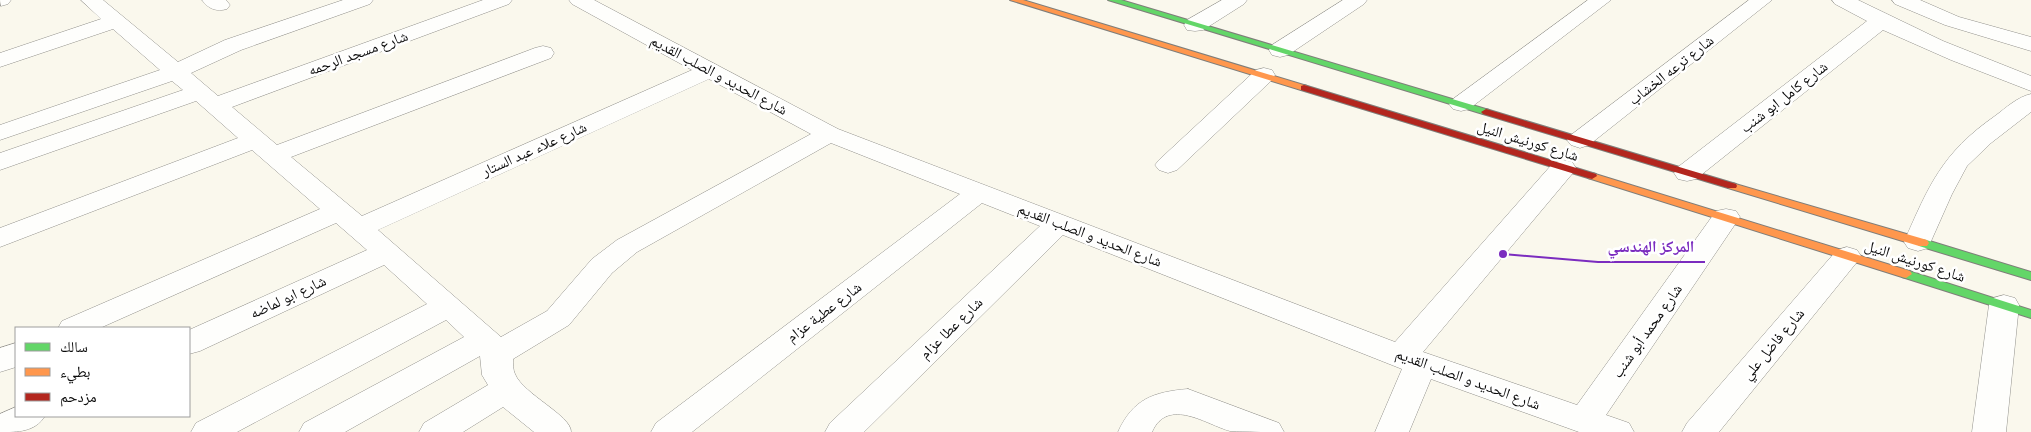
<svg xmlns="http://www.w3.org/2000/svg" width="2031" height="432" font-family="'Source Serif 4','Noto Naskh Arabic',serif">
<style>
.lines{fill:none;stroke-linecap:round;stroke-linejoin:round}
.street-casing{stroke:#92918c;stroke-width:1}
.fast-casing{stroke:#7f7e7a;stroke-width:2}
.slow-casing{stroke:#7f7e7a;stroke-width:2}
.jam-casing{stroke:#7f7e7a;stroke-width:2}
.street{fill:#fefefc;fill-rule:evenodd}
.fast{fill:#63d668;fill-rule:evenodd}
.slow{fill:#ff974d;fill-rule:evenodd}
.jam{fill:#b3261e;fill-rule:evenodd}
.labels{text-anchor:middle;stroke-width:5;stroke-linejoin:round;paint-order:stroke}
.street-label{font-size:15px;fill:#0a0a0a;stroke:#fff}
.leader{fill:none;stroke:#7b2cbf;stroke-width:2}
.callout-dot{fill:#7b2cbf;stroke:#fff;stroke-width:2}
.callout-label{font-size:16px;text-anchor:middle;font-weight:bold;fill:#7b2cbf;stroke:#fff;stroke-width:5;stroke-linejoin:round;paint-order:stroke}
</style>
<rect width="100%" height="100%" fill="#faf8ed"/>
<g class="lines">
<defs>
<path id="street" d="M 0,0 L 11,0 L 8,4 L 1,6 Z
M 81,0 L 103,0 L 178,62 L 225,40 L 343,0 L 373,0 L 370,4 L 241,50 L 191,73 L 218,96 L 483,0 L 512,0 L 509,4 L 232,107 L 277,145 L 535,48 L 543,46 L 551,48 L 554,53 L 551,58 L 291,157 L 362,216 L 692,70 L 572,4 L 569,0 L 594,0 L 838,129 L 1395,342 L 1554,162 L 1563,160 L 1572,162 L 1576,168 L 1572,174 L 1423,352 L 1577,405 L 1716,211 L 1726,209 L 1736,211 L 1740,217 L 1606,415 L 1629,423 L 1634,432 L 1579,432 L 1431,379 L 1409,432 L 1375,432 L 1402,369 L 1063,235 L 864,432 L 825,432 L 830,423 L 1040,226 L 982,203 L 692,432 L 651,432 L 656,423 L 960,194 L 831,143 L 637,252 L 612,273 L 569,325 L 513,359 C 513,364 513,370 515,374 C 523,394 572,416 571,432 L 534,432 L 503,407 L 463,432 L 419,432 L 424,423 L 488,385 L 482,375 L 480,356 L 345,432 L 299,432 L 304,423 L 464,337 L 446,320 L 237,432 L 191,432 L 196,423 L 427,304 L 384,265 L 200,351 L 189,354 L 189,330 L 367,250 L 336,223 L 100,328 L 58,328 L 62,321 L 320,209 L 252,150 L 0,247 L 0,228 L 238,138 L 196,101 L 0,170 L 0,153 L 183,90 L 172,81 L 0,140 L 0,125 L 160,70 L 113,29 L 0,67 L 0,53 L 101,19 ZM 709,79 L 811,134 L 617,240 L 592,259 L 547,311 L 501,337 L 378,230 Z
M 202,0 L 226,0 L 230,5 L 227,9 C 217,12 208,9 202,0 Z
M 1222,0 L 1247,0 L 1244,4 L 1203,30 L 1195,31 L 1187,30 L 1184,25 L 1187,20 Z
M 1343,0 L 1367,0 L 1364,4 L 1288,55 L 1280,57 L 1272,55 L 1269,50 L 1272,45 Z
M 1588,0 L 1611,0 L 1469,109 L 1461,111 L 1453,109 L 1449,104 L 1453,99 Z
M 1749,0 L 1772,0 L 1589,145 L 1580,148 L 1571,145 L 1567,140 L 1571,135 Z
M 1832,0 L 1858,0 L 1943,41 L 2031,76 L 2031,91 L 1951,60 L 1883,30 L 1696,179 L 1687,181 L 1678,179 L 1674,173 L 1678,167 L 1867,21 L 1835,4 Z
M 1892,0 L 1920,0 L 1959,17 L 2031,37 L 2031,51 L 1945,25 L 1895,4 Z
M 1264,68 L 1272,70 L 1275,75 L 1272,80 L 1177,170 L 1168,173 L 1159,170 L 1155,165 L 1159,160 L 1256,70 Z
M 2031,94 L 2031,112 L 1991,143 L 1967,166 L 1952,194 L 1928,248 L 1918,251 L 1908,248 L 1904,242 C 1929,185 1942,153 1995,116 C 2006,108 2017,97 2031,94 Z
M 1847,247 L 1857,250 L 1861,256 L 1857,262 L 1719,432 L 1682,432 L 1687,423 L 1837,250 Z
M 2004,295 L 2015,298 L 2019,305 L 2006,432 L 1972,432 L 1989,305 L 1993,298 Z
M 16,343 L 16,367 L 0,372 L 0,348 Z
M 1188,389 L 1279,423 L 1284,432 C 1268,432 1246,432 1230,431 C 1207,425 1168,396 1152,432 L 1118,432 C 1133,399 1153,392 1188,389 Z
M 16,407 L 16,416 L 45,416 C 35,432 18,432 0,432 L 0,414 Z"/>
<path id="fast" d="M 1108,0 L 1121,0 L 1489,110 L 1491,112 L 1489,114 L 1483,114 Z
M 1923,239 L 2031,272 L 2031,280 L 1919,246 L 1917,243 L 1919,240 Z
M 1906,270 L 2031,310 L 2031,318 L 1902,277 L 1900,274 Z"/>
<path id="slow" d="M 1010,0 L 1023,0 L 1307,86 L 1309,88 L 1307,90 L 1301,90 Z
M 1592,173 L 1910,271 L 1912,274 L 1906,278 L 1902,277 L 1588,178 L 1587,176 Z
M 1732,183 L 1927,240 L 1929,243 L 1927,246 L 1919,246 L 1728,188 L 1727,186 Z"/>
<path id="jam" d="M 1304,85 L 1596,174 L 1597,176 L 1592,179 L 1588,178 L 1301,90 L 1301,86 Z
M 1486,109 L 1736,184 L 1737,186 L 1736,188 L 1728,188 L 1483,114 L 1481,112 Z"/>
</defs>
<use href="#street" class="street-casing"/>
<use href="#fast" class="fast-casing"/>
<use href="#slow" class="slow-casing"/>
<use href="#jam" class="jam-casing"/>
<use href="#street" class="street"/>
<use href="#fast" class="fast"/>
<use href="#slow" class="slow"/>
<use href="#jam" class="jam"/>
</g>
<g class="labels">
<g class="street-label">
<text transform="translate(358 53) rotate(-20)" y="5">شارع مسجد الرحمه</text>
<text transform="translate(1671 70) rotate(-38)" y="5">شارع ترعه الخشاب</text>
<text transform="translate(719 75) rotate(28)" y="5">شارع الحديد و الصلب القديم</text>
<text transform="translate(1784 97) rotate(-38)" y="5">شارع كامل ابو شنب</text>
<text transform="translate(1528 141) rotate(17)" y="5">شارع كورنيش النيل</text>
<text transform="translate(534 149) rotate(-24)" y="5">شارع علاء عبد الستار</text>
<text transform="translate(1090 235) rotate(21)" y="5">شارع الحديد و الصلب القديم</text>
<text transform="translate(1915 261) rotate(18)" y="5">شارع كورنيش النيل</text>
<text transform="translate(288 297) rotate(-25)" y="5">شارع ابو لماضه</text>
<text transform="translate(824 312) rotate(-37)" y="5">شارع عطية عزام</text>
<text transform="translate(951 328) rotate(-44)" y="5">شارع عطا عزام</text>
<text transform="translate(1647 331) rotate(-55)" y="5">شارع محمد أبو شنب</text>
<text transform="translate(1773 344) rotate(-50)" y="5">شارع فاضل علي</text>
<text transform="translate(1468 379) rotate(20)" y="5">شارع الحديد و الصلب القديم</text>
</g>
</g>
<path class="leader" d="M1503 254L1598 262H1705"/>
<circle class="callout-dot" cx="1503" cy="254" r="5"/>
<g class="callout-label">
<text x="1651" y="252">المركز الهندسي</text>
</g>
<rect x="15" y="327" width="175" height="90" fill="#ffffff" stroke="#9d9d9d"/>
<rect x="25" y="343" width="25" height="8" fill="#63d668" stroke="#9d9d9d"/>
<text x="60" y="352" font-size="15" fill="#0a0a0a">سالك</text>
<rect x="25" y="368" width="25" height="8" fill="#ff974d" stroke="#9d9d9d"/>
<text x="60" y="377" font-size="15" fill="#0a0a0a">بطيء</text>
<rect x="25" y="393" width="25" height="8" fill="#b3261e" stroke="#9d9d9d"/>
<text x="60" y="402" font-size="15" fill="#0a0a0a">مزدحم</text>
</svg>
